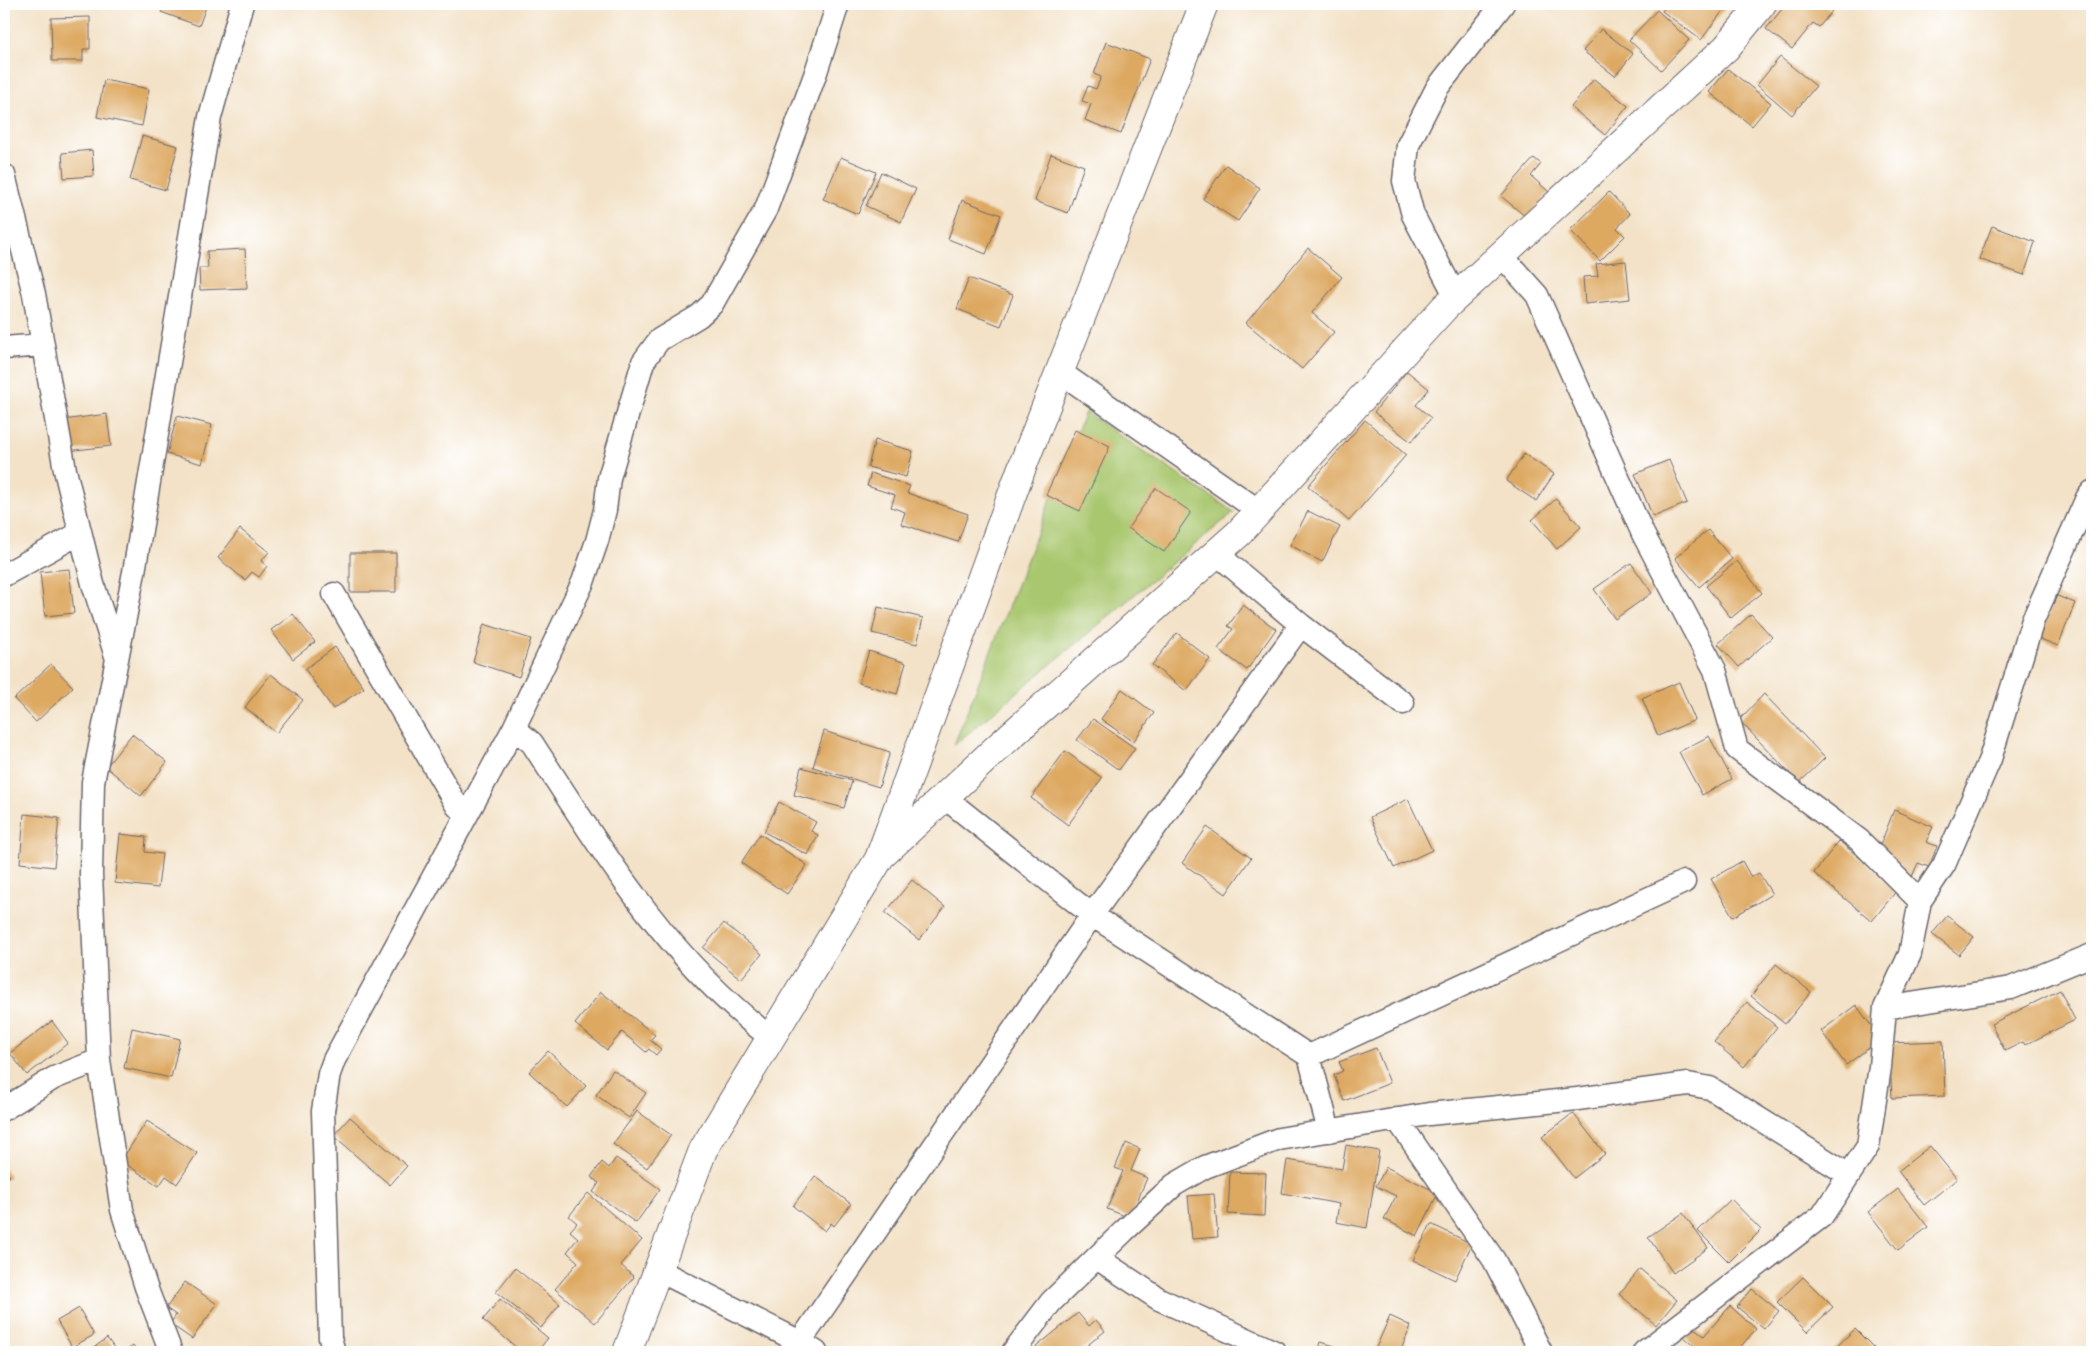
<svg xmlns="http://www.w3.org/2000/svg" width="2096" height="1356" font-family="Itim,sans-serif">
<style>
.green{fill:#a9c76e;stroke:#667454}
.building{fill:#dda861}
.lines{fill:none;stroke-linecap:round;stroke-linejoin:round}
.minor-casing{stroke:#6b656c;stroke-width:25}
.tertiary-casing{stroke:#6b656c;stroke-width:30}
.minor{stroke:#fff;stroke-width:22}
.tertiary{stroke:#fff;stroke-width:28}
</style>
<rect width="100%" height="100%" fill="#fff"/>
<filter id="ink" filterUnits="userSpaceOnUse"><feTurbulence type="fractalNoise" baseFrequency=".02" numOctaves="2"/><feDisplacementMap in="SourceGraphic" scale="10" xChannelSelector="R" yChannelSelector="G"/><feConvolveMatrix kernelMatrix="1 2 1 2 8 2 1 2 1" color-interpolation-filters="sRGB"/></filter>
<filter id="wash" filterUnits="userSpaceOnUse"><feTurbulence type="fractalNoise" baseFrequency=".0096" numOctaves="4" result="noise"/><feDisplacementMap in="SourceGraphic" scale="20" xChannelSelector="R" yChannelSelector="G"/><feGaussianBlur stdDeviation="1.12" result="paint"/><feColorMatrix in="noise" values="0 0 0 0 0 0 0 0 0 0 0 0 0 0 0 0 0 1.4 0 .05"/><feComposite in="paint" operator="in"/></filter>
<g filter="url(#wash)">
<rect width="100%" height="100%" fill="#f3e2c7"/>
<path class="green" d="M 1085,412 L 1234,512 L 954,745 Z"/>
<g id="blocks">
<path class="building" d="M 164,4 L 207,4 L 199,26 L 161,12 Z
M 1667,4 L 1728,4 L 1701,40 L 1662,11 Z
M 1786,4 L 1823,4 L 1832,11 L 1819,27 L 1813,23 L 1792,49 L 1766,29 Z
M 1657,10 L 1689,40 L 1661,70 L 1629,40 Z
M 90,17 L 90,49 L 83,49 L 83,61 L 52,61 L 51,18 Z
M 1601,29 L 1633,54 L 1615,76 L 1583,51 Z
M 1106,42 L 1150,59 L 1121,134 L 1085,120 L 1091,104 L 1082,101 L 1088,86 L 1096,89 L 1101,77 L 1094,74 Z
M 1780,57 L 1816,86 L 1792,115 L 1757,85 Z
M 1728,69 L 1771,103 L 1752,126 L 1709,92 Z
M 1594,79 L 1628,106 L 1605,135 L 1571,107 Z
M 104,80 L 149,89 L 142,126 L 97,117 Z
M 142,136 L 178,146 L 166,190 L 130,180 Z
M 92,150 L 94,176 L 64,178 L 62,153 Z
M 1051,154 L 1084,166 L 1068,213 L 1035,201 Z
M 841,157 L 876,172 L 858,214 L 823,199 Z
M 1534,158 L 1541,164 L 1531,176 L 1549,192 L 1527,218 L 1501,196 Z
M 1226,165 L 1260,188 L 1238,221 L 1203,199 Z
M 881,172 L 916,189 L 901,222 L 866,206 Z
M 1609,192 L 1630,214 L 1617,228 L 1625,236 L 1600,261 L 1570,230 Z
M 962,200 L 1001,215 L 986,254 L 948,239 Z
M 1992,226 L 2035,242 L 2024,275 L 1979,259 Z
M 1308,248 L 1342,277 L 1312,313 L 1334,332 L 1302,369 L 1246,323 Z
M 245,249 L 247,288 L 200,290 L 199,268 L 208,268 L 207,251 Z
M 1626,261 L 1630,299 L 1585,304 L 1583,277 L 1598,276 L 1596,264 Z
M 969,278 L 1013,295 L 1001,326 L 957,309 Z
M 1407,371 L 1429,389 L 1416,405 L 1431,418 L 1411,442 L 1374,412 Z
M 107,414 L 111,446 L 67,451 L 63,420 Z
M 177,416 L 212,425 L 202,464 L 167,454 Z
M 1365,420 L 1406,455 L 1349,521 L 1308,486 Z
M 1075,430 L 1110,446 L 1080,511 L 1046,495 Z
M 875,440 L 913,451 L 906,477 L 868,467 Z
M 1524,454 L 1554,474 L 1536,501 L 1506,481 Z
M 1669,460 L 1687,503 L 1653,517 L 1635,474 Z
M 871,473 L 910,486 L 907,493 L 968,514 L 958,542 L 901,524 L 905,512 L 891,507 L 895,495 L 867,486 Z
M 1156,488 L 1191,512 L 1164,552 L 1128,528 Z
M 1556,499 L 1581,527 L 1557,549 L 1532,520 Z
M 1308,511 L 1340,527 L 1322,562 L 1290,545 Z
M 240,529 L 269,552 L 261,561 L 267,566 L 259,577 L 252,572 L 245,580 L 218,558 Z
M 1708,530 L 1732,559 L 1699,587 L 1675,558 Z
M 350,553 L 396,553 L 396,592 L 350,592 Z
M 1737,561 L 1762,593 L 1731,618 L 1706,586 Z
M 1631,563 L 1652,593 L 1615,619 L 1594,589 Z
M 69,569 L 74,613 L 45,616 L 40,572 Z
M 2055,595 L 2075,603 L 2058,646 L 2038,638 Z
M 1243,605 L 1276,629 L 1247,670 L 1218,649 L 1233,629 L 1228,626 Z
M 878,607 L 923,618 L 917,644 L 872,633 Z
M 293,614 L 315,642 L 293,659 L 271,630 Z
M 1751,614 L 1772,637 L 1739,667 L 1718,644 Z
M 484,624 L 531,639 L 519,677 L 473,662 Z
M 1177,633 L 1210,659 L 1186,691 L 1152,665 Z
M 335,647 L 364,688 L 333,709 L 305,669 Z
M 869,651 L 906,663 L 897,694 L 859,683 Z
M 51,664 L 73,687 L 36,722 L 14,699 Z
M 271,674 L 303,700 L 276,733 L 245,707 Z
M 1679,682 L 1695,720 L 1658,736 L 1642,698 Z
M 1122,689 L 1154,713 L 1133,742 L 1101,719 Z
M 1764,694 L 1825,758 L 1799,783 L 1739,720 Z
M 1093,719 L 1135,748 L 1119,770 L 1077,740 Z
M 824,731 L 890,752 L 879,787 L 813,767 Z
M 132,734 L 167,762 L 141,796 L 106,767 Z
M 1709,736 L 1732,779 L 1702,795 L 1679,752 Z
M 1065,751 L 1102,778 L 1068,825 L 1031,798 Z
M 801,767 L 852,781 L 844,808 L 794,795 Z
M 1408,799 L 1432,850 L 1394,868 L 1370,817 Z
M 779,802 L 816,822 L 811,831 L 818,835 L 808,855 L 764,832 Z
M 1894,810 L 1933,827 L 1926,842 L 1937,846 L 1929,867 L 1918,863 L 1911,879 L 1898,874 L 1902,866 L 1876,856 Z
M 24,814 L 59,818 L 54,867 L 20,863 Z
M 1207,827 L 1251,858 L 1226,894 L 1182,863 Z
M 120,834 L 146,837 L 145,852 L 162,854 L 158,888 L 115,883 Z
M 760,834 L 807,865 L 787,894 L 741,863 Z
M 1839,841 L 1898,889 L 1872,921 L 1814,873 Z
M 1742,861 L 1751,877 L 1759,873 L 1772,894 L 1733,917 L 1711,879 Z
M 912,880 L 945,907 L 919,940 L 885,913 Z
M 1947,916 L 1974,937 L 1959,955 L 1932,934 Z
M 724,923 L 762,954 L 741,979 L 703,948 Z
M 1776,964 L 1811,992 L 1785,1024 L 1751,996 Z
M 2060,990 L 2075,1020 L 2025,1045 L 2023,1042 L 2005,1051 L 1991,1024 Z
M 601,992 L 655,1035 L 650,1040 L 661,1049 L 656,1055 L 649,1049 L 646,1052 L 622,1032 L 607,1050 L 575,1024 Z
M 1747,1002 L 1777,1027 L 1744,1067 L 1714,1042 Z
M 1856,1005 L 1881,1039 L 1846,1065 L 1821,1031 Z
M 52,1021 L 68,1043 L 27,1075 L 10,1053 Z
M 132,1028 L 180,1039 L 171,1078 L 124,1068 Z
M 1943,1041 L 1945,1096 L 1892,1098 L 1889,1043 Z
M 1376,1048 L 1390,1083 L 1344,1101 L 1334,1075 L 1343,1071 L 1339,1062 Z
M 548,1051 L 586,1086 L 567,1107 L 529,1072 Z
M 4,1067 L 11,1077 L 4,1083 Z
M 613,1070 L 646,1093 L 629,1118 L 596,1095 Z
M 637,1111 L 671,1135 L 647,1168 L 613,1144 Z
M 1573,1113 L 1605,1154 L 1574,1178 L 1542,1137 Z
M 350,1117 L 407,1166 L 390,1185 L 333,1136 Z
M 147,1121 L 197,1153 L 177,1184 L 166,1176 L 159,1186 L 121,1161 Z
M 1126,1143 L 1140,1149 L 1131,1171 L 1147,1178 L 1130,1218 L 1107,1209 L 1123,1171 L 1115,1168 Z
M 1346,1145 L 1379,1151 L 1367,1228 L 1336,1222 L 1339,1204 L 1282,1193 L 1287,1160 L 1342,1169 Z
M 1930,1146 L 1957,1179 L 1924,1205 L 1898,1171 Z
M 616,1158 L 660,1189 L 636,1223 L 593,1192 L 599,1183 L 591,1177 L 602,1162 L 609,1168 Z
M 1386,1167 L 1438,1193 L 1417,1236 L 1384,1219 L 1396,1196 L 1376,1186 Z
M 4,1168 L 10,1176 L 4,1181 Z
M 1230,1172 L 1266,1173 L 1264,1216 L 1228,1214 Z
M 815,1176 L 851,1204 L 834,1226 L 831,1223 L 825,1231 L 793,1206 Z
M 1898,1189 L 1928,1227 L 1898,1250 L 1868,1212 Z
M 588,1193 L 642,1240 L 621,1265 L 634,1277 L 595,1323 L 555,1289 L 578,1262 L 567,1252 L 578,1238 L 570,1231 L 577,1223 L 569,1216 Z
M 1214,1194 L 1218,1237 L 1192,1239 L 1188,1196 Z
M 1731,1199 L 1761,1230 L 1729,1262 L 1698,1231 Z
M 1683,1213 L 1708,1248 L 1673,1273 L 1648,1237 Z
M 1431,1224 L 1472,1244 L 1455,1280 L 1413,1260 Z
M 515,1268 L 560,1304 L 541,1328 L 496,1292 Z
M 1640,1269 L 1677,1300 L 1656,1325 L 1619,1294 Z
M 1803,1277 L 1833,1307 L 1807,1332 L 1777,1302 Z
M 185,1282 L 217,1304 L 192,1339 L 170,1324 L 176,1315 L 166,1308 Z
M 1752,1289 L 1779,1311 L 1764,1329 L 1737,1307 Z
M 500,1299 L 548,1338 L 537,1352 L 522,1352 L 483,1320 Z
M 1730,1306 L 1756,1329 L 1736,1352 L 1701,1352 L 1681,1334 L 1690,1324 L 1704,1336 Z
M 79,1308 L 94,1335 L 72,1347 L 57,1321 Z
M 1078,1313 L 1089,1326 L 1096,1320 L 1105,1331 L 1079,1352 L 1040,1352 L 1036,1347 Z
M 1390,1316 L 1411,1326 L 1400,1352 L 1374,1352 Z
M 1855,1329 L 1878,1352 L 1831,1352 Z
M 107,1338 L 117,1352 L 88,1352 Z
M 1321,1342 L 1352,1351 L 1351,1352 L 1318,1352 Z
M 133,1346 L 137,1352 L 124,1352 Z"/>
</g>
</g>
<g filter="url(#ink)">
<use href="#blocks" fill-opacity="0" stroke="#6b656c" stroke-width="1"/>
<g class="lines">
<defs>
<path id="minor" d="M 4,175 L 34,294 L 65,470 L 93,584 L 116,656
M 1501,255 L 1537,295 L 1643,534 L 1715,670 L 1737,749 L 1859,840 L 1920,901 L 1910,954 L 1885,1008 L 1880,1067 L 1868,1146 L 1822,1216 L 1644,1352
M 1456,297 L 1413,215 L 1404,181 L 1408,145 L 1437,88 L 1503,4
M 4,348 L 43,345
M 1060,372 L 1259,511
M 1216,553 L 1301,625 L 1403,703
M 4,575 L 80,533
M 334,594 L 457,806 L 468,812
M 514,728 L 532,743 C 603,852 666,957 771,1038
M 944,797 L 1092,915 L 1309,1056 L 1329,1131
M 1920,901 L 1944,865 L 1990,759 L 2033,620 L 2087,498 L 2092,492
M 1885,1008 L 2011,988 L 2092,955
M 1309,1056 L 1684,882
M 4,1109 L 54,1078 L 99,1060
M 1397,1119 L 1494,1260 L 1541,1352
M 1097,1258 L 1159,1299 L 1275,1352
M 658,1270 L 800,1342 L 816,1352
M 800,1342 L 1092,915 L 1301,625
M 171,1352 L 146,1287 L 122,1210 L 99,1060 L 91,874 L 93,782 L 134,572 L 210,117 L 242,4
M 334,1352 L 330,1338 L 323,1111 L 329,1074 L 334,1060 L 514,728 L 583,582 L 597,541 L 605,510 L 609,478 L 643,362 L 659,340 L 699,316 L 712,304 L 766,209 L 815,75 L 838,4
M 1013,1352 L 1051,1302 L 1124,1231 L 1174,1185 L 1205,1167 L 1279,1139 L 1429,1114 L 1577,1099 L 1688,1084 L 1710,1088 L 1849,1175"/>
<path id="tertiary" d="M 883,854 L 998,747 L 1239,533 L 1445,307 L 1726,48 L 1762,4
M 627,1352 L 703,1150 L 879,859 L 1021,470 L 1204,4"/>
</defs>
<use href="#minor" class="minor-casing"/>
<use href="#tertiary" class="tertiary-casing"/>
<use href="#minor" class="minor"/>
<use href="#tertiary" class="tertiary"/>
</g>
</g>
<rect width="2096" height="1356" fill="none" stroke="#fff" stroke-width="20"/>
</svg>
